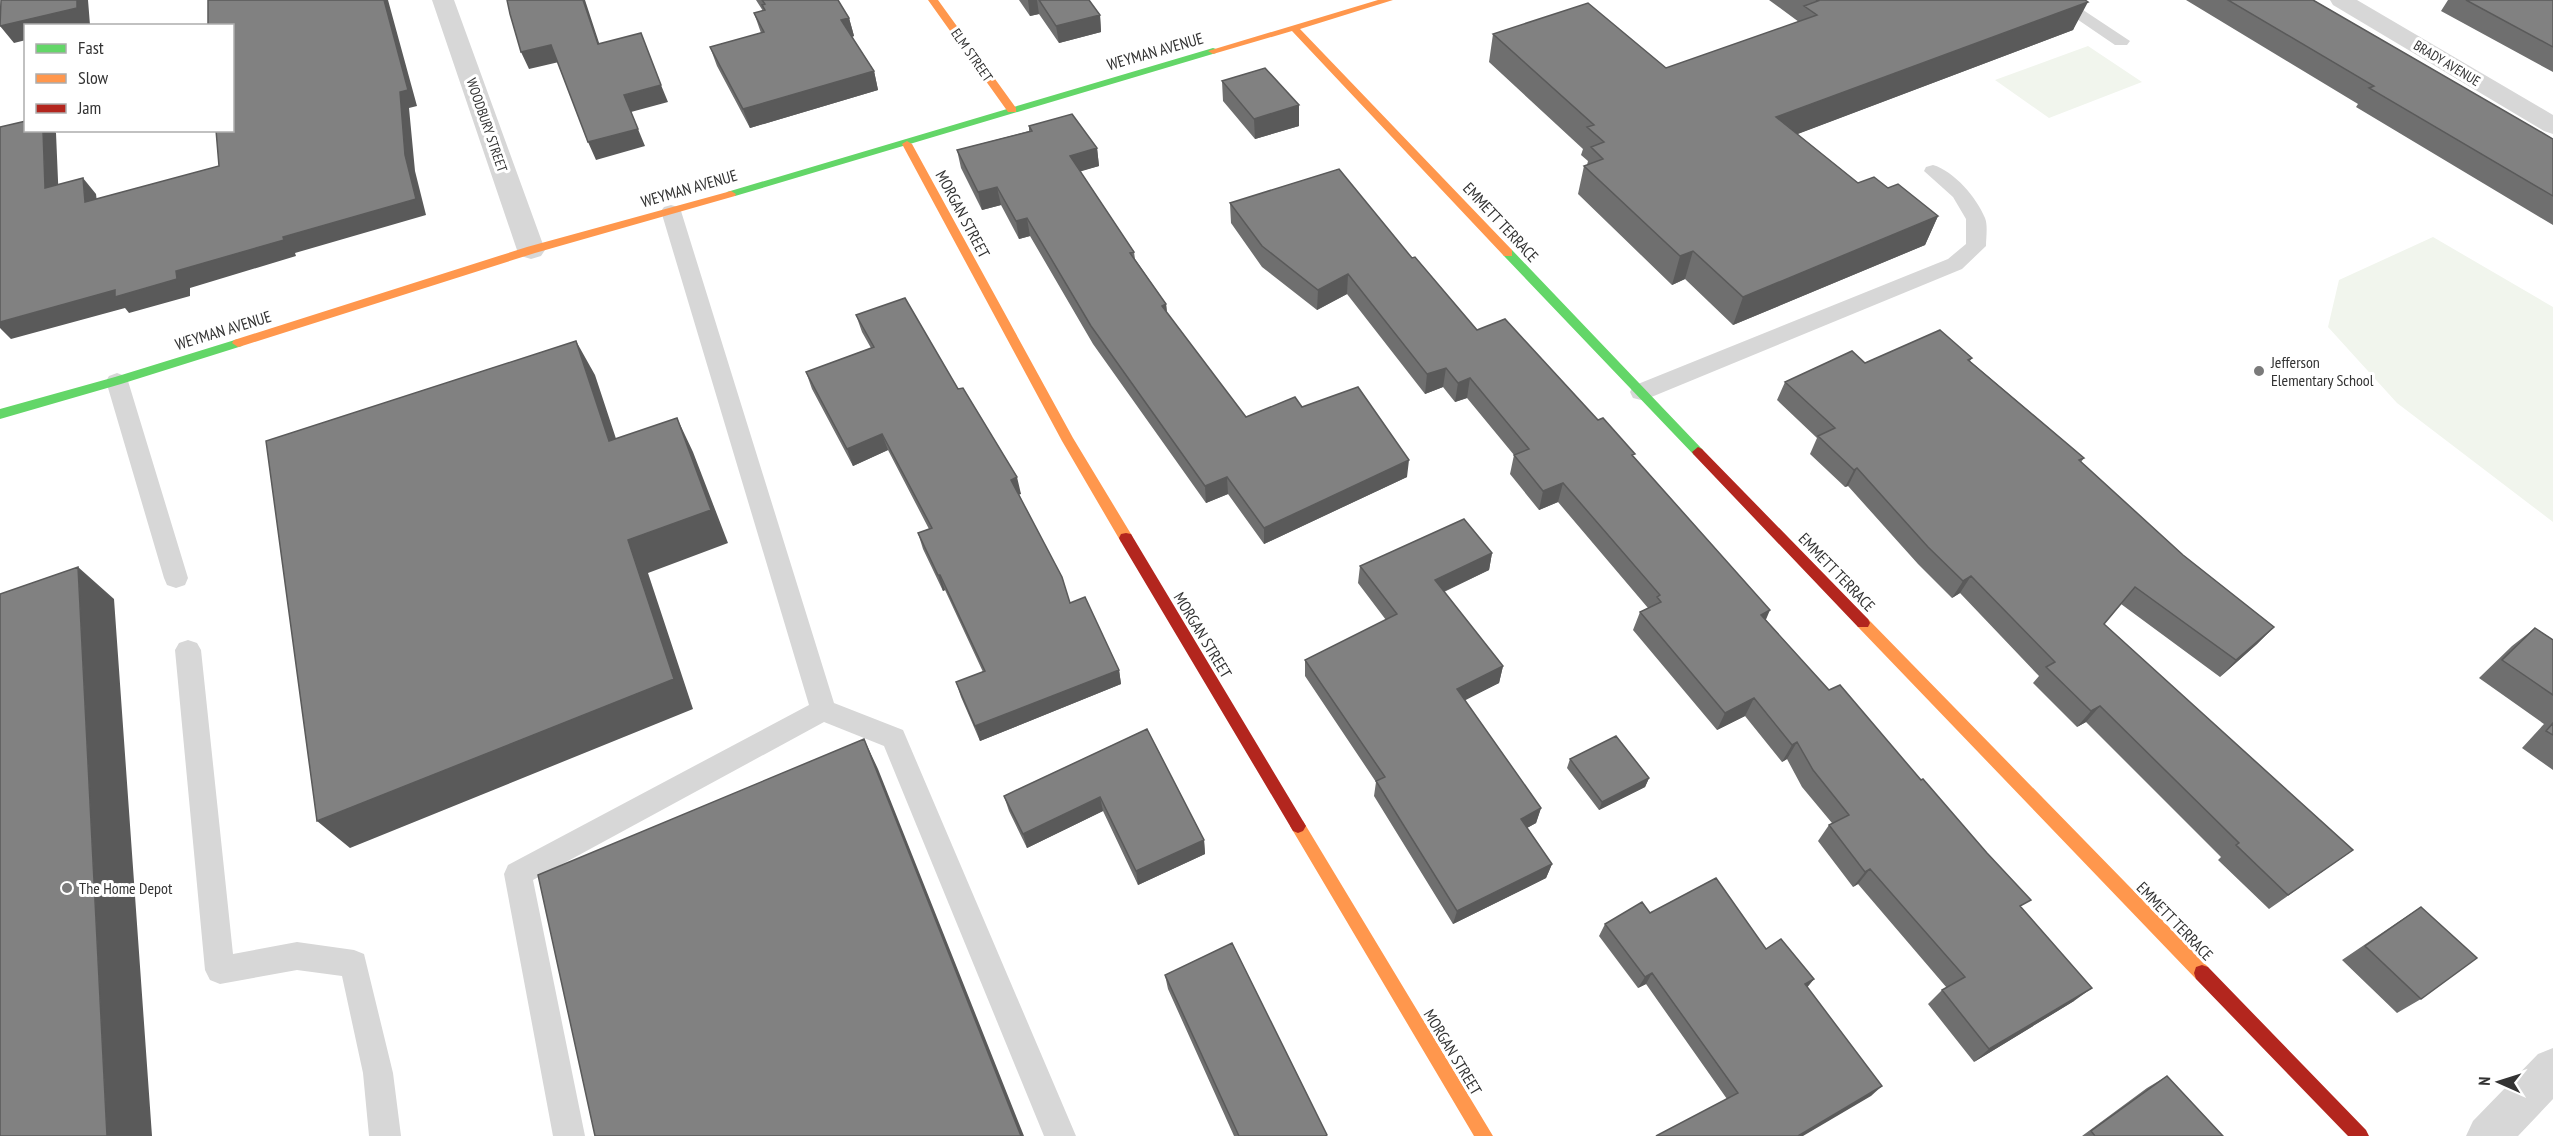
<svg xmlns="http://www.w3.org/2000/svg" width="2553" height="1136" font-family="'PT Sans Narrow',sans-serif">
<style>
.green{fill:#f1f5ed}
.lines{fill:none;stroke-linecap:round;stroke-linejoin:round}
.lane{fill:#d7d7d7;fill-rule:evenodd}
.street{fill:#d7d7d7;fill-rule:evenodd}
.fast{fill:#63d668;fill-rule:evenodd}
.slow{fill:#ff974d;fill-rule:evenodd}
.jam{fill:#b3261e;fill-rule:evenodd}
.wall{fill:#6f6f6f}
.shaded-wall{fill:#5a5a5a}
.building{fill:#818181;stroke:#5a5a5a;stroke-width:1.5}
.poi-dot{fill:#7a7a7a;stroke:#fff;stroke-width:2}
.labels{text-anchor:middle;stroke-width:6;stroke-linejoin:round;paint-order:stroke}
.far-street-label{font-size:14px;fill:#333;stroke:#fff}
.street-label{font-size:16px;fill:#333;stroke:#fff}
.poi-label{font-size:16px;fill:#333;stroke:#fff;text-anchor:start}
</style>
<rect width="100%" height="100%" fill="#fff"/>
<path class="green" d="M 2088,46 L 2142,82 L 2049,118 L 1995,80 Z
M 2433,237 L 2553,307 L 2553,522 L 2397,403 L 2328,327 L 2339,280 Z"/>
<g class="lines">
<path class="lane" d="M 2049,0 L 2068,0 L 2130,41 L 2127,45 L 2115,45 Z
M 1933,165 C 1954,171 1977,198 1985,218 C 1988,225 1986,238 1986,246 L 1962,269 L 1649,398 L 1641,400 L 1633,398 L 1630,392 L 1633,386 L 1948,259 L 1966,244 L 1966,219 L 1953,197 L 1924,171 L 1926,167 Z
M 671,205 L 678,207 L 681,211 L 834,703 L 903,730 L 1076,1136 L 1044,1136 L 884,746 L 824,722 L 533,880 L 585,1136 L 553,1136 L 504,874 L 508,865 L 809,705 L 661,211 L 664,207 Z
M 117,373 L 125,376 L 128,381 L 188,578 L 185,585 L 176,588 L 167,585 L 164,578 L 106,381 L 109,376 Z
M 188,640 L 197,643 L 201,650 L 233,954 L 297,942 L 354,950 L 364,954 L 393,1073 L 401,1136 L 369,1136 L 363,1073 L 342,976 L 297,970 L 220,984 L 210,980 L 205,970 L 175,650 L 179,643 Z"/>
<path class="street" d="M 432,0 L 454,0 L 545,250 L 541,256 L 531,259 L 521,256 L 517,250 Z
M 2330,0 L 2357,0 L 2553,115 L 2553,134 L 2544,131 L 2333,5 Z
M 2553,1048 L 2553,1099 L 2518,1136 L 2466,1136 L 2473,1121 L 2538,1054 Z"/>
<path class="fast" d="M 1213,48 L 1216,49 L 1216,53 L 735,196 L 727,196 L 726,194 L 727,192 Z
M 1508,249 L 1512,250 L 1702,449 L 1704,452 L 1702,455 L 1694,455 L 1504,256 L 1502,253 Z
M 238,339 L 244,343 L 242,346 L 121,384 L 0,419 L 0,409 L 115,377 Z"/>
<path class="slow" d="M 928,0 L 938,0 L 1016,108 L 1016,112 L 1008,112 Z
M 1378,0 L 1393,0 L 1300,29 L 1512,250 L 1512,256 L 1504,256 L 1292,31 L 1213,54 L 1208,51 Z
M 907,141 L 912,144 L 1073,438 L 1131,534 L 1133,538 L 1131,542 L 1121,542 L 1062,441 L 902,144 Z
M 731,191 L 736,194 L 735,196 L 535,253 L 242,346 L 238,347 L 232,343 L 234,340 L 527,247 Z
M 1863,617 L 1868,619 L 2208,967 L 2210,973 L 2208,979 L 2202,981 L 2196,979 L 1858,627 L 1856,623 L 1858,619 Z
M 1298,819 L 1303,821 L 1493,1136 L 1474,1136 L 1293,831 L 1290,826 L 1293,821 Z"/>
<path class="jam" d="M 1698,447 L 1702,449 L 1868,619 L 1870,623 L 1868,627 L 1858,627 L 1694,455 L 1692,452 Z
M 1126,533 L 1131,534 L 1303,821 L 1306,826 L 1303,831 L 1298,833 L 1293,831 L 1121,542 L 1119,538 L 1121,534 Z
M 2202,965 L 2208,967 L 2366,1130 L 2369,1136 L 2348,1136 L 2196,979 L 2194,973 L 2196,967 Z"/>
</g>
<path class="wall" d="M 756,0 L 838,0 L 849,18 L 854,36 L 852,37 L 874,71 L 878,90 L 750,128 L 717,66 L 710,47 L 761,33 L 754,13 L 763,11 Z
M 1019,0 L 1089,0 L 1100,15 L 1101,32 L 1059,43 L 1039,14 L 1030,16 Z
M 1769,0 L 2085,0 L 2073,30 L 1797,134 L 1858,183 L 1888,188 L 1938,216 L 1925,245 L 1733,325 L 1685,279 L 1672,285 L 1578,194 L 1584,166 L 1587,165 L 1588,161 L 1581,155 L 1583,149 L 1489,62 L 1493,34 L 1666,68 L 1799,22 Z
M 2186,0 L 2313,0 L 2553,139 L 2553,225 L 2356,107 L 2358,104 Z
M 2448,0 L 2553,0 L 2553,72 L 2441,11 Z
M 1222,81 L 1299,105 L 1299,126 L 1255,139 L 1223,101 Z
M 1029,126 L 1097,148 L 1099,166 L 1080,171 L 1134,252 L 1135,259 L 1166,304 L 1167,313 L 1246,417 L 1302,407 L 1407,477 L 1264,544 L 1228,494 L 1206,503 L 1093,344 L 1030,236 L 1019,239 L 1001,205 L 982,210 L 961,168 L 957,150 L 1029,131 Z
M 1230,203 L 1412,258 L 1477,330 L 1598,420 L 1634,457 L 1766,620 L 2022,908 L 2074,1001 L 1974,1062 L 1928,1004 L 1942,990 L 1947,988 L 1858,884 L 1853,887 L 1818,841 L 1829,825 L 1832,823 L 1802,787 L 1787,759 L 1782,762 L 1745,716 L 1717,730 L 1633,630 L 1640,612 L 1648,608 L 1558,502 L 1539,510 L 1510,474 L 1514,455 L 1467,398 L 1455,402 L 1443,387 L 1425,394 L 1347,294 L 1317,310 L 1262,267 L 1231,223 Z
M 856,315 L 958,389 L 1021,494 L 1019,494 L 1070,603 L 1119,670 L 1121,684 L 980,741 L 961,697 L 956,682 L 983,672 L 945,590 L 943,591 L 923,549 L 918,533 L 929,529 L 888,450 L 853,466 L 812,389 L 806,372 L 871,348 L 862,332 Z
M 1972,358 L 1970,361 L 2084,458 L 2081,462 L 2183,555 L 2274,627 L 2257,644 L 2220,677 L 2121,604 L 2104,624 L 2353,850 L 2269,909 L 2218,860 L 2221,857 L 2086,722 L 2077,727 L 2033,683 L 2039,676 L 1960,593 L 1952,598 L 1918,564 L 1848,486 L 1845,487 L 1810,454 L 1817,438 L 1777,400 L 1785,382 L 1865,363 Z
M 1492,553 L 1489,570 L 1444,592 L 1503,666 L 1499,683 L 1464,700 L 1541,808 L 1536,823 L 1527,828 L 1552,864 L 1546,878 L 1453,924 L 1374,796 L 1376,782 L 1305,676 L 1305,660 L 1386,620 L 1358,583 L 1360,566 Z
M 2535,628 L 2553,640 L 2553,770 L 2522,748 L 2544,724 L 2479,678 L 2512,646 Z
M 1147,729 L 1204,840 L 1205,854 L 1138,885 L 1103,811 L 1027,848 L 1009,811 L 1004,796 Z
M 1570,759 L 1649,778 L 1645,787 L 1599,810 L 1567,768 Z
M 2421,907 L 2421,999 L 2397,1013 L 2342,960 L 2398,922 Z
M 1650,913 L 1766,949 L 1814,979 L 1807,987 L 1871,1096 L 1727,1099 L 1646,984 L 1638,988 L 1599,936 L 1605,924 Z
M 1165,975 L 1327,1136 L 1234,1136 L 1168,989 Z
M 2167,1076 L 2223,1136 L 2082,1136 L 2147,1088 Z"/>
<path class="shaded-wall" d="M 77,0 L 88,0 L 90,25 L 26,26 L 26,40 L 14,43 L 0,26 Z
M 384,0 L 388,0 L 417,106 L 409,108 L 415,171 L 426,215 L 295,253 L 296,256 L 190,288 L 190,296 L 129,313 L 125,308 L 11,339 L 0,328 L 0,322 L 176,271 L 283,237 Z
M 583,0 L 585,0 L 605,61 L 598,44 Z
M 1028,0 L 1037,0 L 1039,14 L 1030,16 Z
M 2088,2 L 2073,30 L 1766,146 L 1776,117 Z
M 1100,15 L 1101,32 L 1059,43 L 1056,26 Z
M 849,18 L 854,36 L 846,38 L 841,20 Z
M 551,45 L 559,62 L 529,69 L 521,52 Z
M 874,71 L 878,90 L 750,128 L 743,109 Z
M 661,85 L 668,102 L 631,112 L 645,146 L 596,160 L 588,142 L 624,95 Z
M 1299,105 L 1299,126 L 1255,139 L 1254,119 Z
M 43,130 L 54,130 L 56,133 L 59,204 L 45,188 Z
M 1097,148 L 1099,166 L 1072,174 L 1070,156 Z
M 83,178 L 96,194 L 99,218 L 85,202 Z
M 997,187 L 1001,205 L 982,210 L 978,192 Z
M 1938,216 L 1925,245 L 1733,325 L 1743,297 Z
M 1027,218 L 1030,236 L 1019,239 L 1016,221 Z
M 1693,251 L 1685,279 L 1672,285 L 1680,256 Z
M 1348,274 L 1347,294 L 1317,310 L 1318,290 Z
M 1166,304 L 1168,322 L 1162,306 Z
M 576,341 L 595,375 L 628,475 L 609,441 Z
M 1446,368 L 1443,387 L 1425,394 L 1427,374 Z
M 1470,378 L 1467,398 L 1455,402 L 1458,383 Z
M 677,418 L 693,452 L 728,543 L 648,573 L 693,709 L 350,848 L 317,821 L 628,540 Z
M 882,434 L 888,450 L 853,466 L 847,449 Z
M 1409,460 L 1407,477 L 1264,544 L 1264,528 Z
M 1857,468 L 1848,486 L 1845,487 L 1854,470 Z
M 1017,477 L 1021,494 L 1015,496 L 1011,480 Z
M 1227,477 L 1228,494 L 1206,503 L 1205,486 Z
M 1563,483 L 1558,502 L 1539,510 L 1543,491 Z
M 1492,553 L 1489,570 L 1432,597 L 1435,580 Z
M 78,567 L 114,599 L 152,1136 L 107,1136 Z
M 938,575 L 940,575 L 945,590 L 943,591 Z
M 1971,576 L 1960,593 L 1952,598 L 1963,581 Z
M 1770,610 L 1762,629 L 1761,615 Z
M 2274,627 L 2257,644 L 2220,677 L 2236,660 Z
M 1503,666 L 1499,683 L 1454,706 L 1457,689 Z
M 1119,670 L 1121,684 L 980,741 L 975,726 Z
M 1754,698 L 1745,716 L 1717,730 L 1725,713 Z
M 2100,706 L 2086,722 L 2077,727 L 2091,711 Z
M 864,739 L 878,769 L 1024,1136 L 1021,1136 Z
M 1797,742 L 1787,759 L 1782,762 L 1792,745 Z
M 1649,778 L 1645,787 L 1599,810 L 1602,802 Z
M 1100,797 L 1103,811 L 1027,848 L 1023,834 Z
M 1541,808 L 1536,823 L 1516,834 L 1521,819 Z
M 1204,840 L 1205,854 L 1138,885 L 1136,871 Z
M 1552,864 L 1546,878 L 1453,924 L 1457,911 Z
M 1870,869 L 1858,884 L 1853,887 L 1865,872 Z
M 1652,973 L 1646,984 L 1638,988 L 1645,977 Z
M 1814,979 L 1805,990 L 1805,984 Z
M 2092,988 L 2074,1001 L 1974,1062 L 1989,1049 Z
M 1882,1086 L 1871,1096 L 1803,1136 L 1798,1136 Z"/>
<path class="building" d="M 1,0 L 77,0 L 77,8 L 0,26 Z
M 208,0 L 384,0 L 408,90 L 400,92 L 405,155 L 416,199 L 283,237 L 284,240 L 176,271 L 177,279 L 115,297 L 115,290 L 0,322 L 0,127 L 26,121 L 26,130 L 43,130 L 45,188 L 83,178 L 85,202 L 219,166 L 216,130 L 232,130 L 232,26 L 208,26 Z
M 507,0 L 583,0 L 598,44 L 641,33 L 661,85 L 624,95 L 638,129 L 588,142 L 551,45 L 521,52 L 510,14 Z
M 762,0 L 838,0 L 849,18 L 841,20 L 874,71 L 743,109 L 710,47 L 764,32 L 754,13 L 765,10 L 762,5 L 765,4 Z
M 1039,0 L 1089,0 L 1100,15 L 1056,26 Z
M 1816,0 L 2085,0 L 2088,2 L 1776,117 L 1858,183 L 1874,177 L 1888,188 L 1898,184 L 1938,216 L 1743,297 L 1693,251 L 1680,256 L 1584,166 L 1603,159 L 1591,147 L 1604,142 L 1587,127 L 1594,125 L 1493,34 L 1588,3 L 1666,68 L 1817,15 L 1804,6 L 1818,1 Z
M 2228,0 L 2313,0 L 2553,139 L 2553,196 L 2369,88 L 2374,86 Z
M 2466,0 L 2553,0 L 2553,47 Z
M 1265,68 L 1299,105 L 1254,119 L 1222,81 Z
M 1072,114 L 1097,148 L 1070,156 L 1134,252 L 1130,253 L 1166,304 L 1162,306 L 1246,417 L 1295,397 L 1302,407 L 1358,387 L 1409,460 L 1264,528 L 1227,477 L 1205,486 L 1091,326 L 1027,218 L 1016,221 L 997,187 L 978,192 L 957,150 L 1032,131 L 1029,126 Z
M 1339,169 L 1412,258 L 1415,257 L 1477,330 L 1505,319 L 1598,420 L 1603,418 L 1635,454 L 1632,455 L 1770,610 L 1761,615 L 1829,690 L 1840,685 L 1921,780 L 1923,779 L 1987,853 L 2031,900 L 2020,906 L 2092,988 L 1989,1049 L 1942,990 L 1965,977 L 1870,869 L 1865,872 L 1829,825 L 1849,815 L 1813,770 L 1797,742 L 1792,745 L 1754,698 L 1725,713 L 1640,612 L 1661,602 L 1657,597 L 1660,595 L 1563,483 L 1543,491 L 1514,455 L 1529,449 L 1470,378 L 1458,383 L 1446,368 L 1427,374 L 1348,274 L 1318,290 L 1262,246 L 1230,203 Z
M 905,298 L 958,389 L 963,388 L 1017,477 L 1011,480 L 1062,577 L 1070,603 L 1085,597 L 1119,670 L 975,726 L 956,682 L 985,671 L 940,575 L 938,575 L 918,533 L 932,528 L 882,434 L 847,449 L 806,372 L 874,347 L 856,315 Z
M 1940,330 L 1972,358 L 1968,360 L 2084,458 L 2079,460 L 2183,555 L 2274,627 L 2236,660 L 2135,587 L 2104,624 L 2353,850 L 2288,895 L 2236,845 L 2239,843 L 2100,706 L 2091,711 L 2046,667 L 2055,662 L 1971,576 L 1963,581 L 1928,547 L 1857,468 L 1854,470 L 1818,436 L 1835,428 L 1785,382 L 1852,351 L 1865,363 Z
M 576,341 L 609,441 L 677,418 L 711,510 L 628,540 L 674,679 L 317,821 L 266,441 Z
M 1464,519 L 1492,553 L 1435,580 L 1503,666 L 1457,689 L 1541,808 L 1521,819 L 1552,864 L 1457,911 L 1376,781 L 1385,777 L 1305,660 L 1397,614 L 1360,566 Z
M 78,567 L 107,1136 L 0,1136 L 0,594 Z
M 2535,628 L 2553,640 L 2553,695 L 2502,660 Z
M 2553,723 L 2553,735 L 2546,731 Z
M 1147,729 L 1204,840 L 1136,871 L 1100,797 L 1023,834 L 1004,796 Z
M 1616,736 L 1649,778 L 1602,802 L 1570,759 Z
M 864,739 L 1021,1136 L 595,1136 L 538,875 Z
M 1716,878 L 1766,949 L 1781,939 L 1814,979 L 1805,984 L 1882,1086 L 1798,1136 L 1656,1136 L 1738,1093 L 1652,973 L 1645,977 L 1605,924 L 1642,902 L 1650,913 Z
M 2421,907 L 2477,958 L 2421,999 L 2365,946 Z
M 1232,943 L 1327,1135 L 1325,1136 L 1239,1136 L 1165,975 Z
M 2167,1076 L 2223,1136 L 2095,1136 L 2091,1131 Z"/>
<g class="poi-dot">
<circle cx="2259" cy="371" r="6"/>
<circle cx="67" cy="888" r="6"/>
</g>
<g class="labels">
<g class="far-street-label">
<text transform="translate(972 55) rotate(55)" y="5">ELM STREET</text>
<text transform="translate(2447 63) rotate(31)" y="5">BRADY AVENUE</text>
<text transform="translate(487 125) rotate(71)" y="5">WOODBURY STREET</text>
</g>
<g class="street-label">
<text transform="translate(1155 51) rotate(-16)" y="6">WEYMAN AVENUE</text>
<text transform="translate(689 188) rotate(-16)" y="6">WEYMAN AVENUE</text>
<text transform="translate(963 214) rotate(62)" y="6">MORGAN STREET</text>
<text transform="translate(1501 222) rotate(47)" y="6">EMMETT TERRACE</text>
<text transform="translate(223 330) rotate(-17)" y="6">WEYMAN AVENUE</text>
<text transform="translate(1837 572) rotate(46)" y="6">EMMETT TERRACE</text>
<text transform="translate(1203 635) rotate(59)" y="6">MORGAN STREET</text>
<text transform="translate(2175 921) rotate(46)" y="6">EMMETT TERRACE</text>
<text transform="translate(1453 1052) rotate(59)" y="6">MORGAN STREET</text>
</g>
<g class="poi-label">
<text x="2271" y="368">Jefferson<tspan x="2271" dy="18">Elementary School</tspan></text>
<text x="79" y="894">The Home Depot</text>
</g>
</g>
<rect x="24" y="24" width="210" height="108" fill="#ffffff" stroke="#adadad" stroke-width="1.5"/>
<rect x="36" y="44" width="30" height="9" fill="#63d668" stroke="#adadad" stroke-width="1.5"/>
<text x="78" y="54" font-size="18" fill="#333333">Fast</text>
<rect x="36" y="74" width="30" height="9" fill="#ff974d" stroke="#adadad" stroke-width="1.5"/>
<text x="78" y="84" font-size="18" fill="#333333">Slow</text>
<rect x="36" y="104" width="30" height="9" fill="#b3261e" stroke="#adadad" stroke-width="1.5"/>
<text x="78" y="114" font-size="18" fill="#333333">Jam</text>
<g transform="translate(2499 1082) rotate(273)" stroke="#ffffff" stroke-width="4.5" paint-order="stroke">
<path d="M0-4.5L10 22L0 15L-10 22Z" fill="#333333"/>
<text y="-9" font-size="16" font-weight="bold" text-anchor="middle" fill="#333333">N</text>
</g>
</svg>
